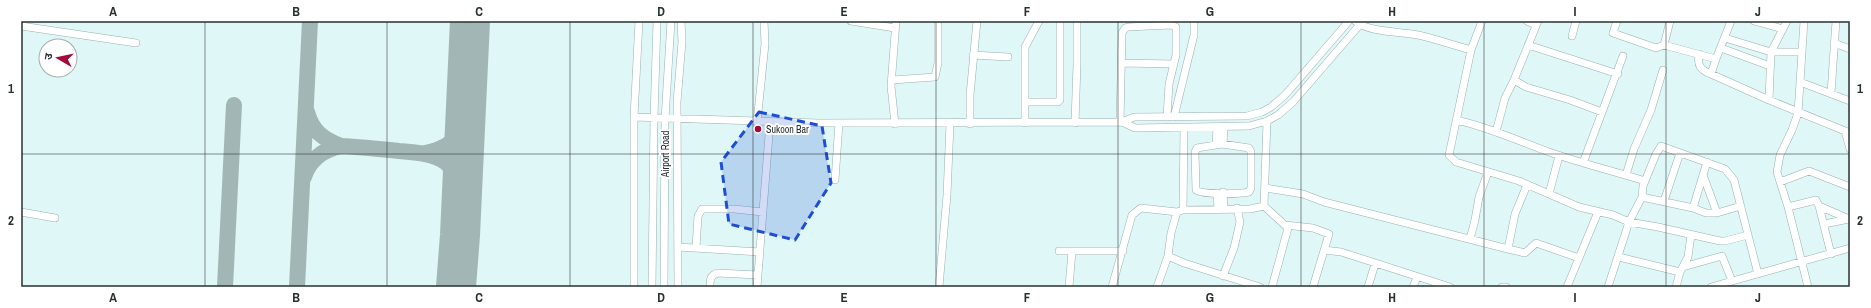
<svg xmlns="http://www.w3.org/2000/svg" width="1871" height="308" font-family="'Archivo Narrow','Noto Sans Devanagari',sans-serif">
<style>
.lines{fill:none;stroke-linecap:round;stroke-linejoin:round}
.taxiway{stroke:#a2b6b5;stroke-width:16}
.runway{stroke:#a2b6b5;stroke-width:40}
.minor-casing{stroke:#99b1b0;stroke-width:8}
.minor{stroke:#fff;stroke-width:7}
.marked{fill:#1d4ed8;fill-opacity:0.2;stroke:#1d4ed8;stroke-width:3;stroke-dasharray:8 5;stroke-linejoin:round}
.grid{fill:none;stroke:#293232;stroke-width:1;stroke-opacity:0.55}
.poi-dot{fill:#a5093a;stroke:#fff;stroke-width:1.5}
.labels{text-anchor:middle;stroke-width:4;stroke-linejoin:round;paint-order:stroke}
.poi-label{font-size:10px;fill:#293232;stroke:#fff;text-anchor:start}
.street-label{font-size:10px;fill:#293232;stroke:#fff}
.neatline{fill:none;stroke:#293232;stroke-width:1.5}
.grid-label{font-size:13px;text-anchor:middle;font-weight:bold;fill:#293232}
</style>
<rect width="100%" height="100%" fill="#dff7f6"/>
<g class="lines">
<path class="taxiway" d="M 307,112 C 312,131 323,139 341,146
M 425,153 C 464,146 464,123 467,90
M 304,177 C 309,160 324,149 341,146 C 360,147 380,149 399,151 C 442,154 460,160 461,207
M 225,287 L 234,105
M 297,287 L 310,21"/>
<path class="runway" d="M 456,287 L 460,235 L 470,21"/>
<defs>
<path id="minor" d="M 851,21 L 895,28
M 1355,21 C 1371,33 1398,31 1418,35 C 1436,39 1453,45 1471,50
M 1482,21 L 1471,50 L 1449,155 L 1456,162 L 1519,181 L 1579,207 L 1613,215 L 1629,222 L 1658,227 L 1720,241 L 1725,241 L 1748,235
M 1527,21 L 1536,25
M 1617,21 L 1613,33 L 1656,48 L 1664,45 L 1670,21
M 1754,21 L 1783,29
M 1804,21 L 1798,113 L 1792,130 L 1780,155 L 1777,172 L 1788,207 L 1808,287
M 21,26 L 136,43
M 1572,36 L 1576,21
M 1725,38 L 1771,52 L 1802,52
M 1834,43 L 1850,49
M 1528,45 L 1618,74
M 1664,45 L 1716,59 L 1711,74 L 1769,100 L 1850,133
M 1721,48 L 1770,66
M 1699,54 C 1697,65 1700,70 1711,74
M 973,55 L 1008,57
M 1716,59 L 1731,21
M 1121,63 L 1174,64
M 892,80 L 935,77 L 938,63 L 938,21
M 1514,80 L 1526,87 L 1570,100 L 1602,112
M 1800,82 L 1850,101
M 1831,93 L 1836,21
M 1769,100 L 1771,52 L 1787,21
M 1025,102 L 1058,102 L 1060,100 L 1060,21
M 634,117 L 819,123 L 1122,122 L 1135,128 L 1249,126 L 1267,121 L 1278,115 L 1293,102 L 1363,21
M 1174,117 L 1194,35 L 1194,21
M 1456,120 C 1489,127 1518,141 1549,152 C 1580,163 1613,171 1645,181
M 1267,121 L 1264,206 L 1288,228 L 1272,287
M 757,122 L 765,44 L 764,21
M 1120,122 L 1122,33 L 1125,28 L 1128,27 L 1171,25 L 1176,27 L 1176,55 L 1169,84 L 1167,117
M 1122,122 L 1134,117 L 1247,116 L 1262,112 L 1271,107 L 1285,95 L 1349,21
M 1025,123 L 1025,47 L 1039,21
M 1075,123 L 1077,64 L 1077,21
M 895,124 L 891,86 L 896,21
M 970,124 L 970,95 L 977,21
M 1845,131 L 1850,149
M 1496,132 L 1505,98 L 1514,80 L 1538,21
M 1222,144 L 1249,148 L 1251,152 L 1251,188 L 1249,192 C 1240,194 1203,195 1196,190 L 1195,152 L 1197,148 Z
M 1223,144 L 1224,127
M 1216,145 L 1217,127
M 1583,163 L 1623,56
M 1626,175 L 1634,149 L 1651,110 L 1663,70
M 1703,175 L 1717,213
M 835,180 L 839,123
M 1780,182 L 1809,171 L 1850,187
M 1265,188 L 1303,194 L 1324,202 L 1508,249 L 1525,253 L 1536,243 L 1579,258
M 1223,192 L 1224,209
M 1217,193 L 1218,209
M 1549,194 L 1559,156
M 1642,197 L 1693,208 L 1706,213 L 1717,213 L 1741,206
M 1664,201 L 1680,153
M 1819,206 L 1849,219
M 1788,207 L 1816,200 L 1819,206 L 1831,254
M 1693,208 L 1707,162
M 1183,210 L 1250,209 L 1264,206
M 21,212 L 55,218
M 1824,224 L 1849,219
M 1285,225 L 1313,228 L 1329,234 L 1313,287
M 1470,239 L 1475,220 L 1479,197 L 1488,172
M 678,247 L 760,252
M 696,248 L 698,216 L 702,209 L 734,209 L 763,212
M 1508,249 L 1515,214 L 1527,185
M 1324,250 L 1341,252 L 1450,287
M 1059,251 L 1123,251
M 1168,256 L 1184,263 L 1260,287
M 1619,257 L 1680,272
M 1683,267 L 1722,256 L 1732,281
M 1223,276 L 1234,248 L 1240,222 L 1237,208
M 634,287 L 634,117 L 639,21
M 652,287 L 654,118 L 657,21
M 664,287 L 665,119 L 671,21
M 678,287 L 677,102 L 682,42 L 681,21
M 710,287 C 710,280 710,275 718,273 L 758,275
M 757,287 L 770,122
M 939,287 L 947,195 L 950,124
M 1069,287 L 1072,251
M 1112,287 L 1132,215 L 1141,208 L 1177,212
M 1157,287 L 1168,256 L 1171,233 L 1177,212 L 1183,210 L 1184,127
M 1368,287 L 1375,264
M 1413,287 L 1417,277
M 1502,287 L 1506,287
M 1567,287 L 1598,212
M 1608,287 L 1629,222 L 1642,197 L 1643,186 L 1656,154 L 1661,146 L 1725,169 L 1734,180 L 1758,274
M 1676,287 L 1680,272 L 1688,257 L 1691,235
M 1711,287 L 1850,248"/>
</defs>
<use href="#minor" class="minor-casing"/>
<use href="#minor" class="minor"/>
</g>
<path class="marked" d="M 759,112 L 822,126 L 831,183 L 795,240 L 729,224 L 721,162 Z"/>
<path class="grid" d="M 205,21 L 205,287M 387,21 L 387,287M 570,21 L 570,287M 753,21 L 753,287M 936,21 L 936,287M 1118,21 L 1118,287M 1301,21 L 1301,287M 1484,21 L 1484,287M 1666,21 L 1666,287M 21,154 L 1850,154"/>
<circle class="poi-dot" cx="758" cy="129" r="4"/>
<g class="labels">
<g class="poi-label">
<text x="766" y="133">Sukoon Bar</text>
</g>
<g class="street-label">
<text transform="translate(665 154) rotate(-90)" y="4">Airport Road</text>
</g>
</g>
<rect width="1871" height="308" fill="none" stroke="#ffffff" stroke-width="44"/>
<g transform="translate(58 58) rotate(279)"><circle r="19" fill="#ffffff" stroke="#a9adad"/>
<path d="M0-3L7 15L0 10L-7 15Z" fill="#a5093a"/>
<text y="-6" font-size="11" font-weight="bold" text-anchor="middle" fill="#293232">उ</text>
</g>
<rect x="22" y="22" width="1827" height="264" class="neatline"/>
<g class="grid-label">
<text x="113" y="16">A</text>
<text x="296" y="16">B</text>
<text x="479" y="16">C</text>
<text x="661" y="16">D</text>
<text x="844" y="16">E</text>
<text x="1027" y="16">F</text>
<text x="1210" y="16">G</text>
<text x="1392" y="16">H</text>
<text x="1575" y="16">I</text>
<text x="1758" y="16">J</text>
<text x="11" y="93">1</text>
<text x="1860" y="93">1</text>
<text x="11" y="225">2</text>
<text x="1860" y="225">2</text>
<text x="113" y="302">A</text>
<text x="296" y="302">B</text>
<text x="479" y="302">C</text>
<text x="661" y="302">D</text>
<text x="844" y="302">E</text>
<text x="1027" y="302">F</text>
<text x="1210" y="302">G</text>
<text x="1392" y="302">H</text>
<text x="1575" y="302">I</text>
<text x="1758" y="302">J</text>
</g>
</svg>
